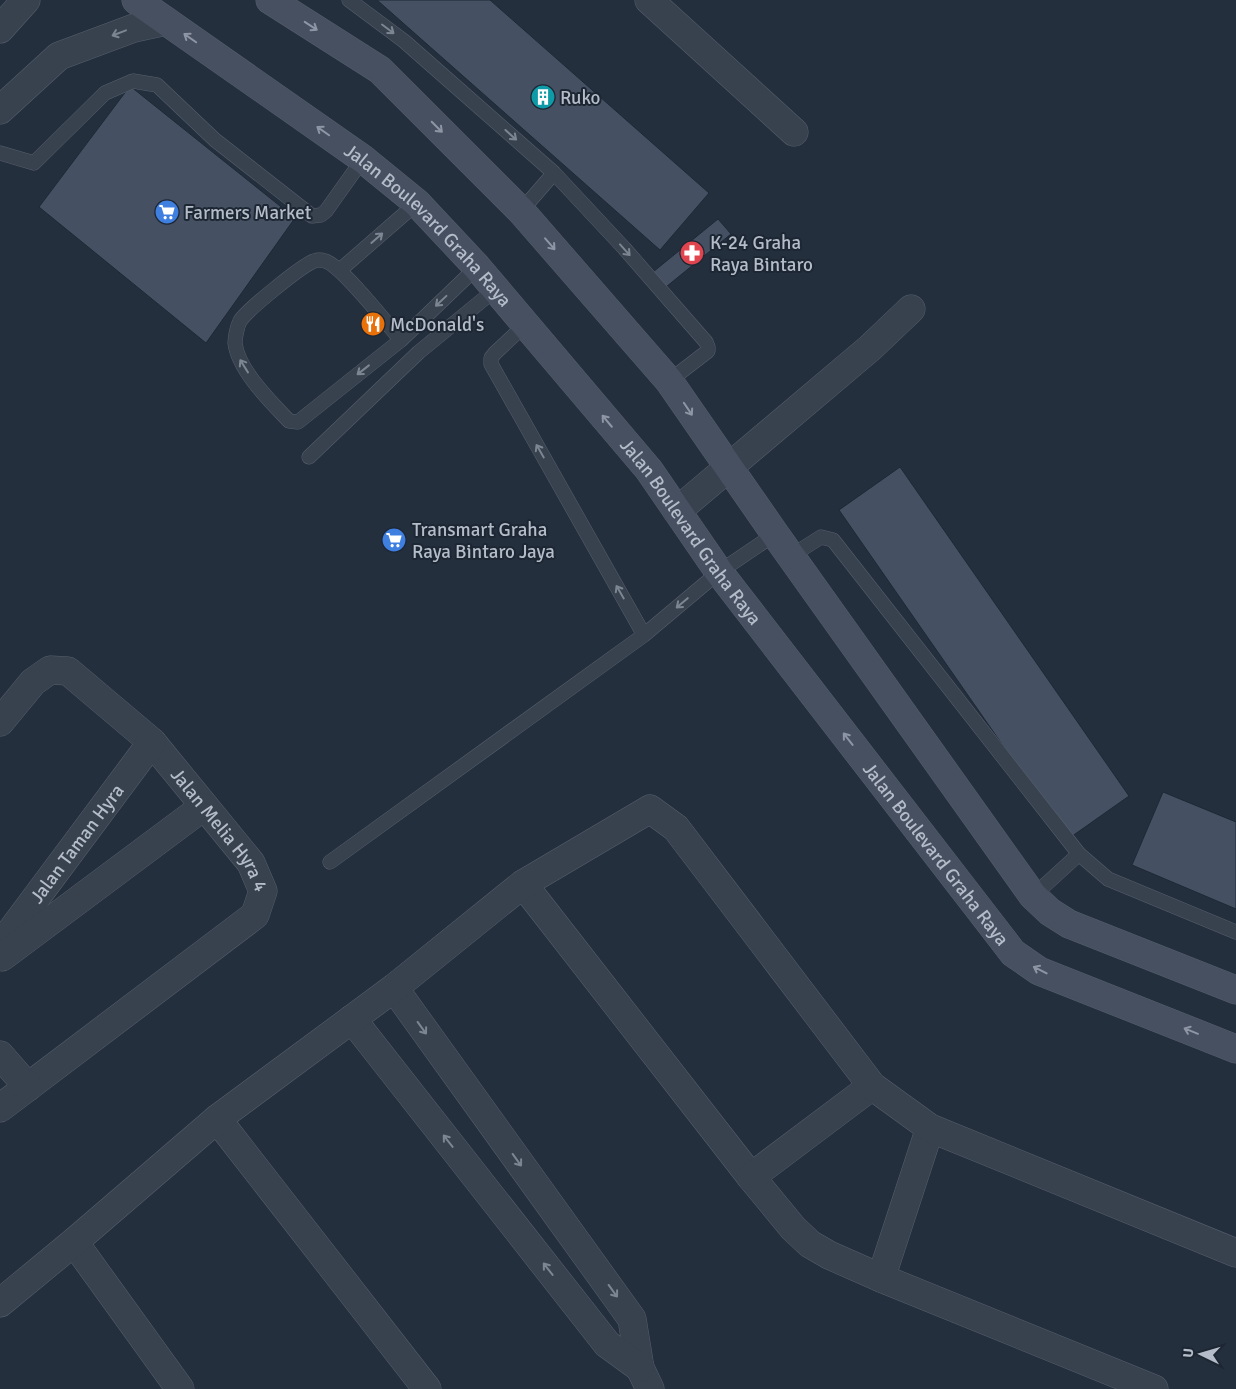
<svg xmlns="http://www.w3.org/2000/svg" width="1236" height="1389" font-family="Signika,sans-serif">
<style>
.building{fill:#455162;stroke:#1f2835}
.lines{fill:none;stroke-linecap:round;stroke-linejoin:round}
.service-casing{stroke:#565f6c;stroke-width:15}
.minor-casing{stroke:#565f6c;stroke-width:29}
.secondary-casing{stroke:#565f6c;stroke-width:29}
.service{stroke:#38414e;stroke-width:14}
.minor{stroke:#38414e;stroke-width:28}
.secondary{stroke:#465061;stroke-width:28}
.oneway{stroke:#8e96a5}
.oneway2{stroke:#7c8592}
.labels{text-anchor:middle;stroke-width:4;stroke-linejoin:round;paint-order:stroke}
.poi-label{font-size:19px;fill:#b4bcc9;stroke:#1d2633;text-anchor:start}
.street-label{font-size:19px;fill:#b4bcc9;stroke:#1d2633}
</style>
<rect width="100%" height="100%" fill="#242f3e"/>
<path class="building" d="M 377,0 L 490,0 L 709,193 L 660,250 Z
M 130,86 L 295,218 L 206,343 L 39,207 Z
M 718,219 L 731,234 L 666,287 L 653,272 Z
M 900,467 L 1129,796 L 1068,839 L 839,510 Z
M 1163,792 L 1236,822 L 1236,909 L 1132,865 Z"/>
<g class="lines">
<defs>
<path id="service" d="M 349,0 L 404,41 L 554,173 L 624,248 L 706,342 L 708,347 L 708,351 L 669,381
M 0,153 L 34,163 L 105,93 L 133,81 L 157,85 L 215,140 L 312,216 L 321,215 L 326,211 L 363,159
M 521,211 L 554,173
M 340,270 L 417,203
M 526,324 L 495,353 L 491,358 L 491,364 L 644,635
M 401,340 C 387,324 341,265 325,261 C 322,260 317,260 314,261 C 301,266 247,310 240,321 C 237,327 235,338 235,343 C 238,370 271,402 289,421 L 298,422 L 401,340 L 477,267
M 309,457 L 419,352 L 496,289
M 791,556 L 821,537 L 833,540 L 1079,854 L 1108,879 L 1236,932
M 330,862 L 644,635 L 719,572 L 775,534
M 1033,896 L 1079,854"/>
<g id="minor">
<path d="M 649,0 L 794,132"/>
<path d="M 0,29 L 26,0"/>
<path d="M 0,110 L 59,56 L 134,28 L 166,21"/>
<path d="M 677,511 L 870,348 L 911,309"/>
<path id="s1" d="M 0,722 L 33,682 L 50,670 L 68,671 L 152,742 L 251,863 L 263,891 L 255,915 L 0,1108"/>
<path d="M 523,884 L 751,1177 L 793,1228 L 810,1244 L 829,1255 L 881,1278 L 1154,1389"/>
<path id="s2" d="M 0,946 L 152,742"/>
<path d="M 2,957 L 203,807"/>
<path d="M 394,988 L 632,1319 L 640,1368 L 650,1389"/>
<path d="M 352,1019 L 607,1344 L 640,1368"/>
<path d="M 0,1055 L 28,1087"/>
<path d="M 217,1119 L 427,1389"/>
<path d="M 751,1177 L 872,1086"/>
<path d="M 74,1242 L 180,1389"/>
<path d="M 881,1278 L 930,1128"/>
<path d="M 0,1303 L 74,1242 L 217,1119 L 394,988 L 523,884 L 650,809 L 676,828 L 872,1086 L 930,1128 L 1236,1253"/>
</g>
<g id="secondary">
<path id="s3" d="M 136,0 L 363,159 L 417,203 L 477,267 L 649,470 L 719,572 L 1013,953 L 1039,971 L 1236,1049"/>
<path d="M 270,0 L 380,70 L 521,211 L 669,381 L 775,534 L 1033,896 L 1050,912 L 1069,924 L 1236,990"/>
</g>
</defs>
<use href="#service" class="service-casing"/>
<use href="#minor" class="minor-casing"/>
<use href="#secondary" class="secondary-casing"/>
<use href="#service" class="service"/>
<use href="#minor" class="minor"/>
<use href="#secondary" class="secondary"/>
</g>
<defs><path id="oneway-shaft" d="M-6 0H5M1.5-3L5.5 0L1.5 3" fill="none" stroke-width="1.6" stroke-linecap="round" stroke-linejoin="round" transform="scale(1.25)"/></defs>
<g class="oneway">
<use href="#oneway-shaft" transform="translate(311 26) rotate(33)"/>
<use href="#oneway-shaft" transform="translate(190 38) rotate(-145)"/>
<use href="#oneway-shaft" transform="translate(437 127) rotate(45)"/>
<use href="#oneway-shaft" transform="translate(323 131) rotate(-145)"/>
<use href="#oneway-shaft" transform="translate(550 244) rotate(49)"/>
<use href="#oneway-shaft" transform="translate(688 409) rotate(56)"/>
<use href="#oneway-shaft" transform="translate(607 421) rotate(-130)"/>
<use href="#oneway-shaft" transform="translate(848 739) rotate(-128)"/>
<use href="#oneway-shaft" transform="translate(1040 970) rotate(-153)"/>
<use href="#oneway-shaft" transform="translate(1191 1031) rotate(-158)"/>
</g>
<g class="oneway2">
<use href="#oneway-shaft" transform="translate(388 29) rotate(37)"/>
<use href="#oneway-shaft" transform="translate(119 33) rotate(159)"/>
<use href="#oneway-shaft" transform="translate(511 135) rotate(42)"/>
<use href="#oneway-shaft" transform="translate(377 238) rotate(-41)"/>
<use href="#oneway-shaft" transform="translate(625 250) rotate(48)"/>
<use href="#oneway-shaft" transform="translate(441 301) rotate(137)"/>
<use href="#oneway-shaft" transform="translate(244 366) rotate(-122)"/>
<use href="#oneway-shaft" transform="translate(363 370) rotate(142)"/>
<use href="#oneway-shaft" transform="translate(540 451) rotate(-120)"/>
<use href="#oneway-shaft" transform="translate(620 592) rotate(-120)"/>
<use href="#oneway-shaft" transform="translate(682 603) rotate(140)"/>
<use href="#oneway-shaft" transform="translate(422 1028) rotate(54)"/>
<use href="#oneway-shaft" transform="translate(448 1141) rotate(-128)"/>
<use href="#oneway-shaft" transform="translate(517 1160) rotate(54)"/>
<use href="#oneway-shaft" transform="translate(548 1269) rotate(-128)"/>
<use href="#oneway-shaft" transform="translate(613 1291) rotate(54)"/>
</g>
<defs>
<symbol id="building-disc" viewBox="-11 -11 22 22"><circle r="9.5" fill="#0f9aa8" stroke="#1d2633"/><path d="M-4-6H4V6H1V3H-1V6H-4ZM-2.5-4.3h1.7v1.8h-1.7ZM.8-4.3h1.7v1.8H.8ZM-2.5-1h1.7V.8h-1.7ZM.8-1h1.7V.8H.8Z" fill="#fff"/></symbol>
<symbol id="supermarket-disc" viewBox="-11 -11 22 22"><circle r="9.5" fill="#3f7fe0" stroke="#1d2633"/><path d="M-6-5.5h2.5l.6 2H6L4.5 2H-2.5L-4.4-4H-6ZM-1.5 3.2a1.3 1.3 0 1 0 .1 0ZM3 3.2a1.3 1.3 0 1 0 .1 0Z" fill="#fff"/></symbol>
<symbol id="pharmacy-disc" viewBox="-11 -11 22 22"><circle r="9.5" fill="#e0444e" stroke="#1d2633"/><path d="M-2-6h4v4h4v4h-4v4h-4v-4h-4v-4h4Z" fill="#fff"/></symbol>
<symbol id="restaurant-disc" viewBox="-11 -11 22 22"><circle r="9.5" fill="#e8710a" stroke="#1d2633"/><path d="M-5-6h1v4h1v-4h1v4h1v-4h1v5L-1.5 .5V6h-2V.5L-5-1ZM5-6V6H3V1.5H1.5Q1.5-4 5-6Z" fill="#fff"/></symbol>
</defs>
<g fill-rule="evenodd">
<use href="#building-disc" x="529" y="83" width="28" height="28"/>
<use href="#supermarket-disc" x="153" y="198" width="28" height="28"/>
<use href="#pharmacy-disc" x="678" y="239" width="28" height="28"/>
<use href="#restaurant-disc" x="359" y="310" width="28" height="28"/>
<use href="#supermarket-disc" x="380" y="526" width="28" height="28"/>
</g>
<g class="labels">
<g class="poi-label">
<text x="560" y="104">Ruko</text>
<text x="184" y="219">Farmers Market</text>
<text x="710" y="249">K-24 Graha<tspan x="710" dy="22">Raya Bintaro</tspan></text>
<text x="390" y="331">McDonald's</text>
<text x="412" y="536">Transmart Graha<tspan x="412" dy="22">Raya Bintaro Jaya</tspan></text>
</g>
<g class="street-label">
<text dy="7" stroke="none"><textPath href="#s3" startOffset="370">Jalan Boulevard Graha Raya</textPath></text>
<text dy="7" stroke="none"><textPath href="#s3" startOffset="775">Jalan Boulevard Graha Raya</textPath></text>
<text dy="7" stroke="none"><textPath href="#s1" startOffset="312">Jalan Melia Hyra 4</textPath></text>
<text dy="7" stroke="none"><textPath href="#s2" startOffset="128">Jalan Taman Hyra</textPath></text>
<text dy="7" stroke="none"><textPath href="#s3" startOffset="1180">Jalan Boulevard Graha Raya</textPath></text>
</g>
</g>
<g transform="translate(1201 1354) rotate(275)" stroke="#1d2633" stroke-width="4" paint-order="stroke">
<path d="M0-4L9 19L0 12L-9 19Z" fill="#b4bcc9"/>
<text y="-8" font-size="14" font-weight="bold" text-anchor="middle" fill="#b4bcc9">U</text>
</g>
</svg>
